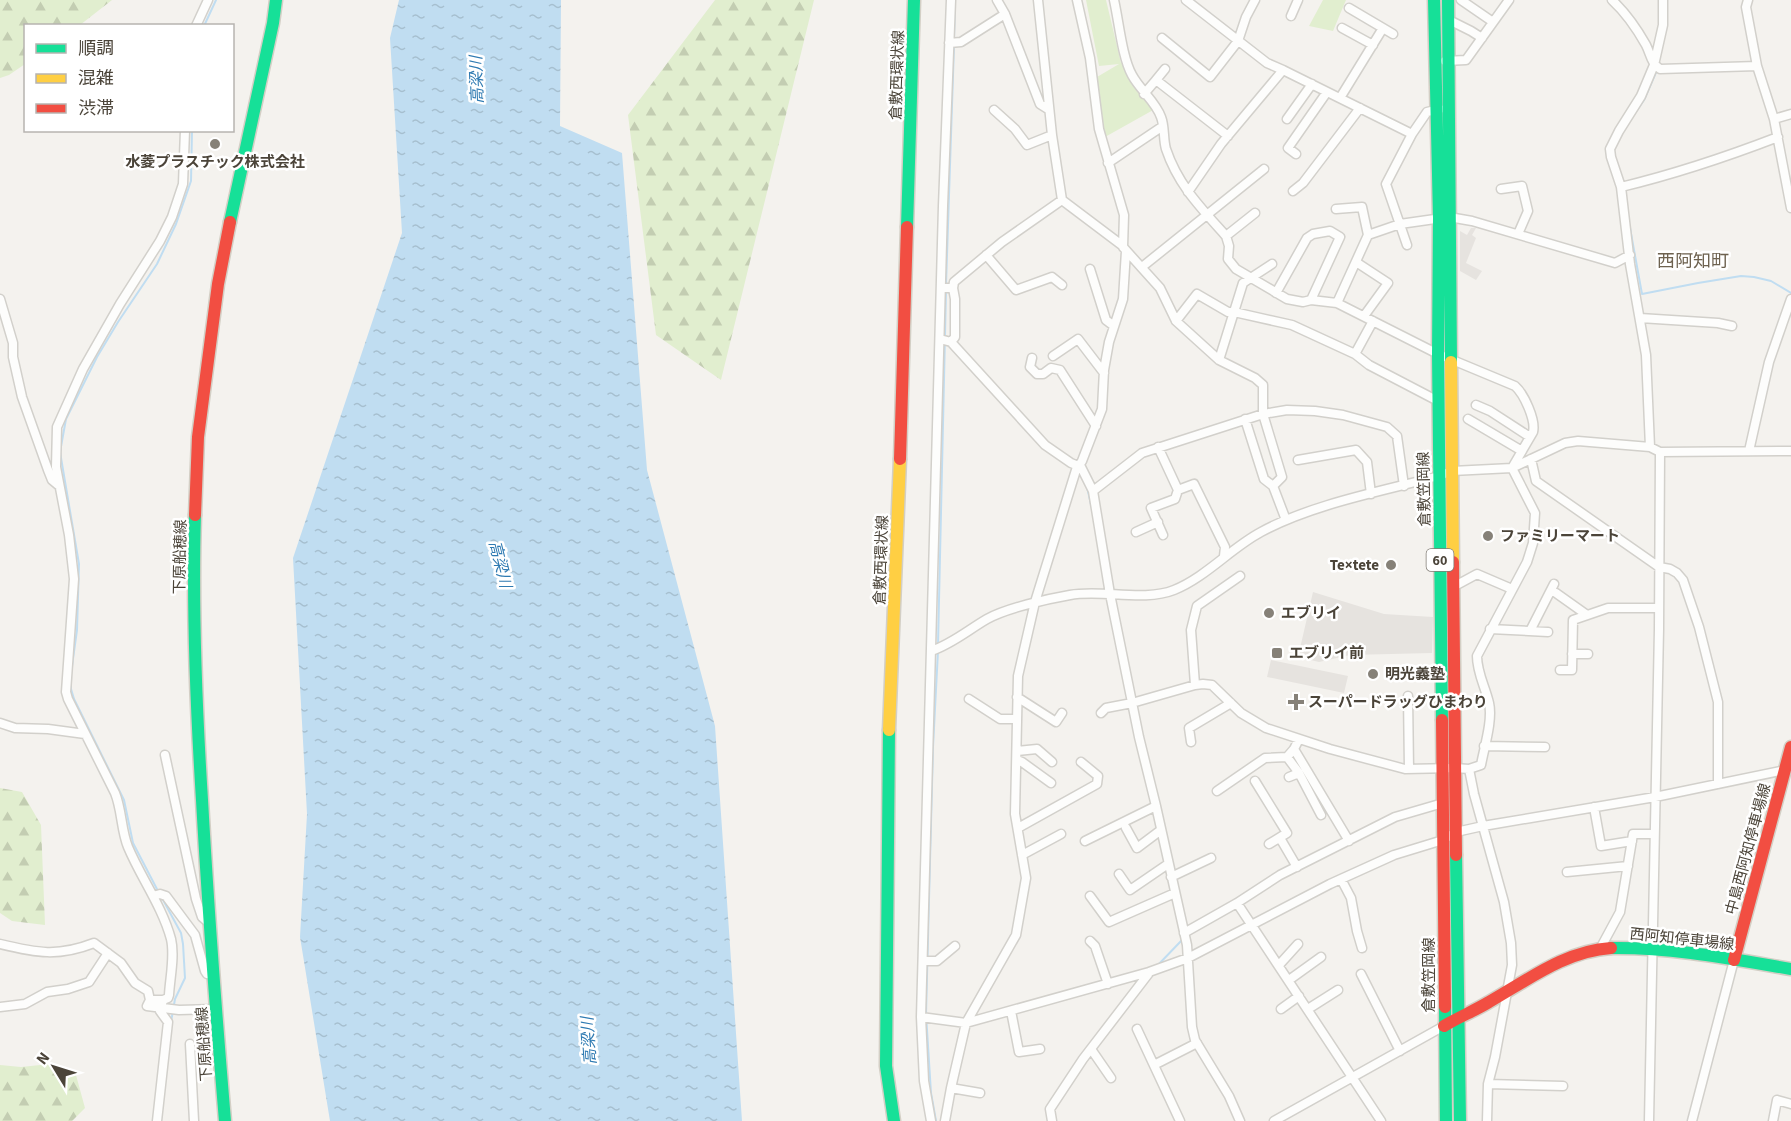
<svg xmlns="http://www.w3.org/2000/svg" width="1791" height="1121" font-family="'Source Sans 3','Noto Sans JP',sans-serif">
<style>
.forest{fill:url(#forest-firs)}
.park{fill:#e1eecf}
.parking{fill:#e6e3df}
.water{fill:url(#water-ripples)}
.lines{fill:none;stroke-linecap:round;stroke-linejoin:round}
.stream{stroke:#c0ddf1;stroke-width:2}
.street-casing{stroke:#d2d0cb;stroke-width:11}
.fast-casing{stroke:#d3cfc5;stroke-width:15}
.slow-casing{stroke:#d3cfc5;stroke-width:15}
.jam-casing{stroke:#d3cfc5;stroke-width:15}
.street{stroke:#fdfdfc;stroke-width:8}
.fast{stroke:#16e098;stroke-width:12}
.slow{stroke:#ffcf43;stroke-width:12}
.jam{stroke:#f24e42;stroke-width:12}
.poi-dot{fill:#868178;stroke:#fff;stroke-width:2}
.labels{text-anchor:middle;stroke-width:5;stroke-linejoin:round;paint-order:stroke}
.shield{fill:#fff;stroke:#817c74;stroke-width:1.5}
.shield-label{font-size:14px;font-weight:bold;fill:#4b4439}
.street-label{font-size:15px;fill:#4b4439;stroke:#fff}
.poi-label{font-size:15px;font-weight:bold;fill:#4b4439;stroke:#fff;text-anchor:start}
.water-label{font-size:16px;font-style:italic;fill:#2e7ab2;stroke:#fff}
.quarter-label{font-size:18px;fill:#6e6250;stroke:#fff}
</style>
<defs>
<pattern id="forest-firs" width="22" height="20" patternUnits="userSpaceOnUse" patternTransform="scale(1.5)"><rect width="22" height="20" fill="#e1eecf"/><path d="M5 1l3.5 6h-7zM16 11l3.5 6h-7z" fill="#c3cdb2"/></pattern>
<pattern id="water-ripples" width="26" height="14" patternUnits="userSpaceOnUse" patternTransform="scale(1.5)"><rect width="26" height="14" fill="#c0ddf1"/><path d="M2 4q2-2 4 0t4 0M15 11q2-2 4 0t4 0" fill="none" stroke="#a6bfcf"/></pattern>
</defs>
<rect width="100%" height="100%" fill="#f4f2ee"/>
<path class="forest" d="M 0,0 L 112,0 L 80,25 L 26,26 L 25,64 L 9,75 L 0,78 Z
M 715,0 L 814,0 L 721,380 L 656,335 L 628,115 Z
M 0,788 L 22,792 L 41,825 L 45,925 L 12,921 L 0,913 Z
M 50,1064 L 76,1075 L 85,1108 L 72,1121 L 0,1121 L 0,1065 L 21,1067 Z"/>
<path class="park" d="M 1086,0 L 1106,0 L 1121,63 L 1127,60 L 1155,109 L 1105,137 L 1097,77 L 1119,64 L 1099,66 Z
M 1323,0 L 1346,0 L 1333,31 L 1309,26 Z"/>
<path class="parking" d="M 1471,228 L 1476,228 L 1472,235 L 1476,238 L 1466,263 L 1482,271 L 1476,280 L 1460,271 L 1460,231 L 1467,235 Z
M 1313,592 L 1384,614 L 1433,617 L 1432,653 L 1350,655 L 1319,662 L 1298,657 Z
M 1271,660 L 1348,676 L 1344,693 L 1267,677 Z"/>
<path class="water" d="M 399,0 L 561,0 L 560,126 L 622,153 L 647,470 L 715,726 L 742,1121 L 330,1121 L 300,937 L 307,814 L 293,558 L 402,233 L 390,38 Z"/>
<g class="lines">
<path class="stream" d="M 204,26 L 216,0
M 954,39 L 955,0
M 1633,116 L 1644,100 L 1657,70
M 1630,228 L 1642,294 L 1698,283 L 1741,276 L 1754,277 L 1771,281 L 1791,293
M 946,285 L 954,45
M 1087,487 L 1093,513
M 938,645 L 946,291
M 71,673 L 77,630 L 79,564 L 60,452 L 66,419 L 97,357 L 118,322 L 157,264 L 176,224 L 191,181 L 192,130
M 71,678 L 71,689 L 74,699 L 124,800 L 133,843 L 159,893
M 162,898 L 181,933 L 183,944 L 185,978 L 175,999 L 171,1022
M 1157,966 L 1182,940
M 936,1121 L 931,1093 L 926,1014 L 933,747 L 938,651"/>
<defs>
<path id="street" d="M 997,0 L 1005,14 L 1040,104 L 1048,109
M 1077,0 L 1090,58 L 1099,129 L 1124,215 L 1123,247 L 1160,288 L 1176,321 L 1219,360 L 1255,378 L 1263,385 L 1263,414 L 1282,477 L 1273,486
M 1114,0 C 1119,22 1122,57 1132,75 C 1140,90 1156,102 1161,117 C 1165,127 1163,139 1166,149 C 1178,185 1201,208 1226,236 L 1229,246 L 1228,259 L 1236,269 L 1287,299 L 1303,302 L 1311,300 L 1337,303 L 1438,354 L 1515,386 C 1524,394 1536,420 1533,432 L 1512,468
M 1186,0 L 1267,63 L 1283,70
M 1461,0 L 1493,22
M 1612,0 C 1625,12 1637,29 1646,45 C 1651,55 1651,63 1660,69 L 1757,66
M 1748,0 L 1746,7 L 1757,66 L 1774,119 L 1791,208
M 1349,8 L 1393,34
M 1291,16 L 1298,0
M 1449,20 L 1471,31 L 1482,38
M 196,26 L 208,0
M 1342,28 L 1373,45
M 1162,38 L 1210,77 L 1238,41 L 1246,17 L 1255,0
M 949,43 L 961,42 L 1005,14
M 1445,61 L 1466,60 L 1509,0
M 1156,80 L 1165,69
M 1144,94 L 1156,80 L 1228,136
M 1340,98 L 1383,28
M 994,110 L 1015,129 L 1027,145 L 1052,135 L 1038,0
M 1287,119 L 1312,84
M 1774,119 L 1791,114
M 1052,135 L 1062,200 L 1123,246
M 1296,154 L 1288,148 L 1327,92
M 1108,163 L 1163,126
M 1621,187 C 1675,174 1726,157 1778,137
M 1501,189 L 1522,186 L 1528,211 L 1518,234
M 1293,191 L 1303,183 L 1360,108
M 1188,192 L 1221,144 L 1283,70 L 1412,134
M 1336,209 L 1362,207 L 1368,235 L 1337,303
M 1368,235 L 1400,224 L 1449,217 L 1472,221 L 1615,263 L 1630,255
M 1226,236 L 1255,213
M 1407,245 L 1386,184 L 1412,134 L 1427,112 L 1440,109
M 986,255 L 1016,290 L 1052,277 L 1062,285
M 1356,262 L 1388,283 L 1364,316
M 1142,267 L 1264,169
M 1090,269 L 1106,320 L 1114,326
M 941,288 L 953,288 L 954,282 L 1002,242 L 1062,200
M 1276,293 L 1307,238 L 1313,234 L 1330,231 L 1340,237 L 1311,300
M 0,299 L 13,343 L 13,357 L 22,397 L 48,470 L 52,480 L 58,485
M 1640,318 L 1718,323 L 1732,326
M 1176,321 L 1197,294 L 1228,312 L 1234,312 L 1292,325 L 1355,354 L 1369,365 L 1438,401
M 940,339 L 951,342 L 1045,445 L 1071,463 L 1081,467 L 1093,491 L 1110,594 L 1139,737 L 1156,806 L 1187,945 L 1192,1027 L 1195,1040 L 1229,1096 L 1240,1121
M 951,342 L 955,337 L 955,299 L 953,288
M 1355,354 L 1373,321
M 1053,356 L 1078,339 L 1104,373
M 1032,358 L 1030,367 L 1037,374 L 1043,374 L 1051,368 L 1060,370 L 1096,426
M 1219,360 L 1243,283 L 1272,264
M 1476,405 L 1490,411 L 1530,437
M 1245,419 L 1264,479 L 1273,486 L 1286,520
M 1468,419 L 1522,451
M 1158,447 L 1178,490 L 1194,484 L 1225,547 L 1224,556
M 1650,447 L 1646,355 L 1630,264 L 1621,187 L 1611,157 L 1610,149 L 1619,131 L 1641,96 L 1654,65 L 1663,25 L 1663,0
M 1749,451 L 1769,362 L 1791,299
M 1531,459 L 1536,481 L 1659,567 L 1670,569 L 1677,573 L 1683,580 L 1699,627 L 1718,702 L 1718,784
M 1298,460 L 1356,450 L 1367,462 L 1371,494
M 1093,491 L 1142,453 L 1263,414 L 1287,410 L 1315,411 L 1343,415 L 1387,427 L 1397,436 L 1404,486
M 1136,532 L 1158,522
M 1163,535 L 1151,508 L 1175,499 L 1178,490
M 1453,587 L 1477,574 L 1512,589
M 1556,593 L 1587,615
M 1490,629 L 1548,632
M 1530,631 L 1554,584
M 931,651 C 952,644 968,630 987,619 C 1007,608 1047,599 1070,595 C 1101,589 1144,602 1174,590 C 1206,577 1231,548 1261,532 C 1312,504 1383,491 1439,476 L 1452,471 L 1512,468 L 1565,443 L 1578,441 L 1650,447 L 1660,452 L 1791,451
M 1572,654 L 1588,654
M 1560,670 L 1572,670 L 1573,620 L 1608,608 L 1659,608
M 1195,685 L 1191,630 L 1197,606 L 1240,576
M 1408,696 L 1409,769
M 1017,697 L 1056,722 L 1062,713
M 969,699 L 1000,719 L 1017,719
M 1101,713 L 1106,708 L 1132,703 L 1195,685 L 1203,684 L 1212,685 L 1241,713 L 1266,728 L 1330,749 L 1405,769 L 1455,768 L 1469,769 L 1481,765 C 1484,748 1493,720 1489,703 C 1485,686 1477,673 1477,656 L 1527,562 L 1533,543 L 1535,513 L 1512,468
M 0,723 L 15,728 L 48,729 L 85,734
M 1299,739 L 1294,749 L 1349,841
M 1191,742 L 1189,728 L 1231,703
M 1484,746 L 1545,747
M 1017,751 L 1037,749 L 1052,762
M 165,755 L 196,899 L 202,917 L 209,923
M 1287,757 L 1299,773 L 1321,815
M 1017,760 L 1022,762 L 1051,783
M 1469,769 L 1474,794 L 1504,902 L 1511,943 L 1512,965 L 1495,1057 L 1488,1084 L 1487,1121
M 1289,777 L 1299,773
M 1255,781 L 1287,833 L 1269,844
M 1217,791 L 1265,758 L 1287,757 L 1294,749
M 1594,807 L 1601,846 L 1632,841
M 1018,828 L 1097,784 L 1098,776 L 1081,762
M 1126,828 L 1137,848 L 1161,830
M 1280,838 L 1297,867
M 1085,841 L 1156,806
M 1022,855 L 1061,834
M 1567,872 L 1628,866
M 1119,874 L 1130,890 L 1168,864
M 1171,877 L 1211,858
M 1341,879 L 1351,898 L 1357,931 L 1362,948
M 153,896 L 160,894 L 166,896 L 195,935 L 205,971 L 207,974 L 214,975
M 1090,896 L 1109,922 L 1175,893
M 1237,903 L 1381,1121
M 1184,933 L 1237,903 L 1280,875 L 1395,817 L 1443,803
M 1090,941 L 1095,946 L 1108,984
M 0,944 C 37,953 58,957 94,943 L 121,963 L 135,983 L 148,991 L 150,1000 L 163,1000
M 1600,949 L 1620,912 L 1633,834 L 1654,834
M 923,961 L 937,961 L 955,946
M 1279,965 L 1298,944
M 1361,974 L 1400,1051
M 1289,980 L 1321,957
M 150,1000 L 147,1006 L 179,1010 L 216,1009
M 162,1004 L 163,1000 L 168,998 L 169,995 C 170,977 175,956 171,939 C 162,906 141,878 128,847 C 121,830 122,810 115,793 L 68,699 L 66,692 L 74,579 L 69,535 L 56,467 L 57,427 L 83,369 L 120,304 L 160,241 L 172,217 L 183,184 L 185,130
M 0,1007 L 25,1004 L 47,992 L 68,989 L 89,982 L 108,953
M 1281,1009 L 1299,996
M 1308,1009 L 1338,990
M 1011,1011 L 1019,1052 L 1040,1049
M 921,1017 L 966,1023 L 1149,972 L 1188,958 L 1330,884 L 1394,855 L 1443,840 L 1456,832 L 1483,826 L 1655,797 L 1785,770
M 1137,1029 L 1180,1121
M 190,1044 L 194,1121
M 1091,1049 L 1111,1078
M 1154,1065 L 1197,1043
M 1488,1084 L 1563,1086
M 951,1088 L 980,1093
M 157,1121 L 168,1022 L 160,1011
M 931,1121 L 924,1081 L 921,1017 L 943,206 L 951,0
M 945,1121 L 951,1088 L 966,1023 L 1016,935 L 1026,878 L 1015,814 L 1018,676 L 1035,602 L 1076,470 L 1082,461 L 1102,409 L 1104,370 L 1109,342 L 1123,299 L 1126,251
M 1052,1121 L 1050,1109 L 1083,1059 L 1149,973
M 1274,1121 L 1444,1026
M 1649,1121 L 1659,629 L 1660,452
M 1692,1121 L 1734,960
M 1773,1121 L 1777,1100 L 1791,1104"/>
<path id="fast" d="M 1434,0 L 1439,218 L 1438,354 L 1442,720
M 1448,0 L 1451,362
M 230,222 L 273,23 L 276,0
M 907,227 L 914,0
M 195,515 C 192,610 196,705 202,800 C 208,907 216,1014 225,1121
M 889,730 L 886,1066 L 894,1121
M 1456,855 L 1460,1121
M 1611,948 C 1671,947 1732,959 1791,969
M 1445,1007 L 1446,1121"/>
<path id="slow" d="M 1451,362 L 1453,562
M 889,730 L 900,459"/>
<path id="jam" d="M 900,459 L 907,227
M 195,515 L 198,437 L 218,284 L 230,222
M 1453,562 L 1456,855
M 1442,720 L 1445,1007
M 1734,960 L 1791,747
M 1444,1026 C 1459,1017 1474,1011 1489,1002 C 1528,980 1565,951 1611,948"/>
</defs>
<use href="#street" class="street-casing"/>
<use href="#fast" class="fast-casing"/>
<use href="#slow" class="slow-casing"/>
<use href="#jam" class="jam-casing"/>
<use href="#street" class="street"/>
<use href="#fast" class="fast"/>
<use href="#slow" class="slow"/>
<use href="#jam" class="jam"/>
</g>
<g class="poi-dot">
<circle cx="215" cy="144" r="6"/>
<circle cx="1488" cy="536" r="6"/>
<circle cx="1391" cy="565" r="6"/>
<circle cx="1269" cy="613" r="6"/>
<rect x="1271" y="647" width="12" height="12" rx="3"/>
<circle cx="1373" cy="674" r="6"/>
<path d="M1293 693h6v6h6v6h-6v6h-6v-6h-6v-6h6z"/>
</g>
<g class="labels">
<rect class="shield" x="1426.5" y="549" width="27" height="22" rx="4.5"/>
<g class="shield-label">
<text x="1440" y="565">60</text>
</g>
<g class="street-label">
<text transform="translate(897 75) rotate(-88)" y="5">倉敷西環状線</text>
<text transform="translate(1424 489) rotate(-91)" y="5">倉敷笠岡線</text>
<text transform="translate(180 557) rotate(-89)" y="5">下原船穂線</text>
<text transform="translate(881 560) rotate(-88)" y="5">倉敷西環状線</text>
<text transform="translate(1748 849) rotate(-75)" y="5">中島西阿知停車場線</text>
<text transform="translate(1682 939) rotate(6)" y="5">西阿知停車場線</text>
<text transform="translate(1429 975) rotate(-90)" y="5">倉敷笠岡線</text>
<text transform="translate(204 1044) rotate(-94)" y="5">下原船穂線</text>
</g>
<g class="poi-label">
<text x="215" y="167" text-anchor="middle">水菱プラスチック株式会社</text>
<text x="1500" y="541">ファミリーマート</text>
<text x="1379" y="570" text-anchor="end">Te×tete</text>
<text x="1281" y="618">エブリイ</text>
<text x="1289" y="658">エブリイ前</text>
<text x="1385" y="679">明光義塾</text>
<text x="1308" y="707">スーパードラッグひまわり</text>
</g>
<g class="water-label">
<text transform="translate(476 80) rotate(-92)" y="6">高梁川</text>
<text transform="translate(501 564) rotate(76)" y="6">高梁川</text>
<text transform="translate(588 1041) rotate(-94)" y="6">高梁川</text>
</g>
<g class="quarter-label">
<text x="1693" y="267">西阿知町</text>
</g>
</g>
<rect x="24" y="24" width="210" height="108" fill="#ffffff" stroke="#b7b4b0" stroke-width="1.5"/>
<rect x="36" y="44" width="30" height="9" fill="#16e098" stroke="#b7b4b0" stroke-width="1.5"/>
<text x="78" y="54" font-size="18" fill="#4b4439">順調</text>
<rect x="36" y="74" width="30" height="9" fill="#ffcf43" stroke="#b7b4b0" stroke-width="1.5"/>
<text x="78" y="84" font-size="18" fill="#4b4439">混雑</text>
<rect x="36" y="104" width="30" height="9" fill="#f24e42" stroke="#b7b4b0" stroke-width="1.5"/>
<text x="78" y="114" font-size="18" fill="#4b4439">渋滞</text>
<g transform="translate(54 1067) rotate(308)" stroke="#ffffff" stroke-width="4.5" paint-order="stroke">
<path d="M0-4.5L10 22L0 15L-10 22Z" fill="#4b4439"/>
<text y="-9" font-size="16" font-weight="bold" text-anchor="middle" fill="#4b4439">N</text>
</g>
</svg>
